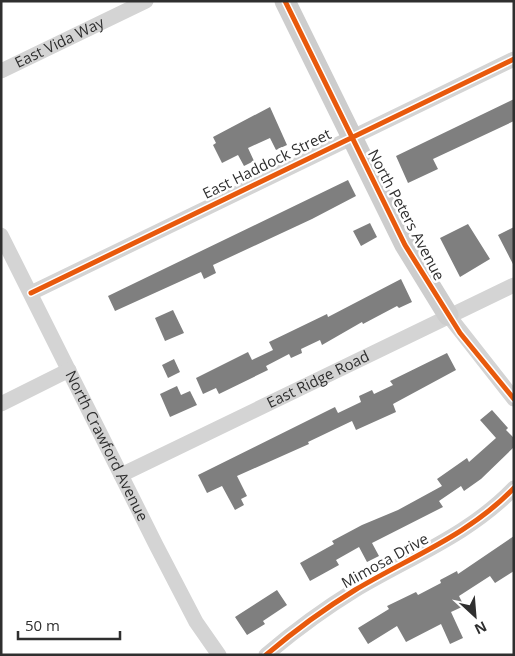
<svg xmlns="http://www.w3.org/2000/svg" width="515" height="656" font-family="'Open Sans',sans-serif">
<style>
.building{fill:#7f7f7f}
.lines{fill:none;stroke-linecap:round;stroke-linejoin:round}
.street{stroke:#d4d4d4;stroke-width:15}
.secondary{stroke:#cdcdcd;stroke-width:21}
.cycleway-casing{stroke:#fff;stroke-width:8}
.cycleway{stroke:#e8590c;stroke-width:5}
.labels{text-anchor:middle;stroke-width:5;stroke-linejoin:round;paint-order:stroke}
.street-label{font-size:15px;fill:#2f2f2f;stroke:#fff}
</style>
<rect width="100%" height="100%" fill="#fff"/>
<path class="building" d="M 514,99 L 514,121 L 433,159 L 438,169 L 408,183 L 396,156 Z
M 270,107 L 287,145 L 276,150 L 270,138 L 248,148 L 254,161 L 244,166 L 238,155 L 222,163 L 213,145 L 216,143 L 213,137 Z
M 348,180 L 356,196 L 312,219 L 213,265 L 216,273 L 204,279 L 201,272 L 115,311 L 108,296 Z
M 370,223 L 377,237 L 361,246 L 353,231 Z
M 468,224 L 490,259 L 460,277 L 440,238 Z
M 514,227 L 514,266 L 498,235 Z
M 401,279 L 412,302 L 399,308 L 397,306 L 363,324 L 362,322 L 322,345 L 320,340 L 301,349 L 302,353 L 291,358 L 289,354 L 266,366 L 268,370 L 219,394 L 216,388 L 203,394 L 196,378 L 248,352 L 252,360 L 273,350 L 269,342 L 327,314 L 328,317 Z
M 173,310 L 184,333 L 165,341 L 155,318 Z
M 447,353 L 456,370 L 393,404 L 396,412 L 356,430 L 352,421 L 308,442 L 309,444 L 237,476 L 247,496 L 241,499 L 244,505 L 235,510 L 222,486 L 207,493 L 198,475 L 335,407 L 338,413 L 361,402 L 359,396 L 372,390 L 374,394 L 393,385 L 390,381 Z
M 174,359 L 180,372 L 168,378 L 162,365 Z
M 177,386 L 181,395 L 190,391 L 197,405 L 170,417 L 160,394 Z
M 492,410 L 508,428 L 506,430 L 514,438 L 514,447 L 481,479 L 464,491 L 461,486 L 439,501 L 443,507 L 372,543 L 379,556 L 367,562 L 359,547 L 336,560 L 339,565 L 310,581 L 300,563 L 334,544 L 332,541 L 362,525 L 398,510 L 442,486 L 437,479 L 467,458 L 469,462 L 496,438 L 480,420 Z
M 514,536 L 514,571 L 495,583 L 490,576 L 459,596 L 464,606 L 451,612 L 463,638 L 450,644 L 441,624 L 406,642 L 397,626 L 368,644 L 358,628 L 389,609 L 387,606 L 416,592 L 418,595 L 441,583 L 440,580 L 457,571 L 458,574 Z
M 277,590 L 287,605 L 263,621 L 265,624 L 247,635 L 235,617 Z"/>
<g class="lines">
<g class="street">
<path id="s1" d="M 1,71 L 146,1"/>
<path id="s2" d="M 1,235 L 156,545 L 196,622 L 219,655"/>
<path d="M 31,293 L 514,59"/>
<path d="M 448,315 L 514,399"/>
<path d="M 1,404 L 69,370"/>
<path id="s3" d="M 121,475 L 514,285"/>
<path d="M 266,655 C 293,632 324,609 355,590 C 410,557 469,535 514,488"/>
</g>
<path class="secondary" d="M 285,1 L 405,245 L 448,315"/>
<defs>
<path id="cycleway" d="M 285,1 L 405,245 L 460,333 L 514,399
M 31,293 L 514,59
M 266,655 C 293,632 324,609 355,590 C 410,557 469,535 514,488"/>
</defs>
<use href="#cycleway" class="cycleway-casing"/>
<use href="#cycleway" class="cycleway"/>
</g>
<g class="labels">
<g class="street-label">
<text dy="5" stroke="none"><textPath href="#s1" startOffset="65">East Vida Way</textPath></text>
<text transform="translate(267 164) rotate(-26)" y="5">East Haddock Street</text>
<text transform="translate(406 215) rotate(62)" y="5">North Peters Avenue</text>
<text dy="5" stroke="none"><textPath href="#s3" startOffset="219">East Ridge Road</textPath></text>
<text dy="5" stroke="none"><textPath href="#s2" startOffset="236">North Crawford Avenue</textPath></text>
<text transform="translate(385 561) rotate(-29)" y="5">Mimosa Drive</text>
</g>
</g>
<rect width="515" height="656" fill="none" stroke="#2f2f2f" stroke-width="5"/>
<g transform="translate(475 616) rotate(154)" stroke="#ffffff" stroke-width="4" paint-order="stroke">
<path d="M0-4L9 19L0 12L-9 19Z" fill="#2f2f2f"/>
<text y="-8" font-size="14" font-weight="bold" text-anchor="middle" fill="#2f2f2f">N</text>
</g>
<path d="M18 631v8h102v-8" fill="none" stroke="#2f2f2f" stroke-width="2.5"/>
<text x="25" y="631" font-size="15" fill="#2f2f2f" stroke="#ffffff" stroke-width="4" paint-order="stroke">50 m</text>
</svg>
